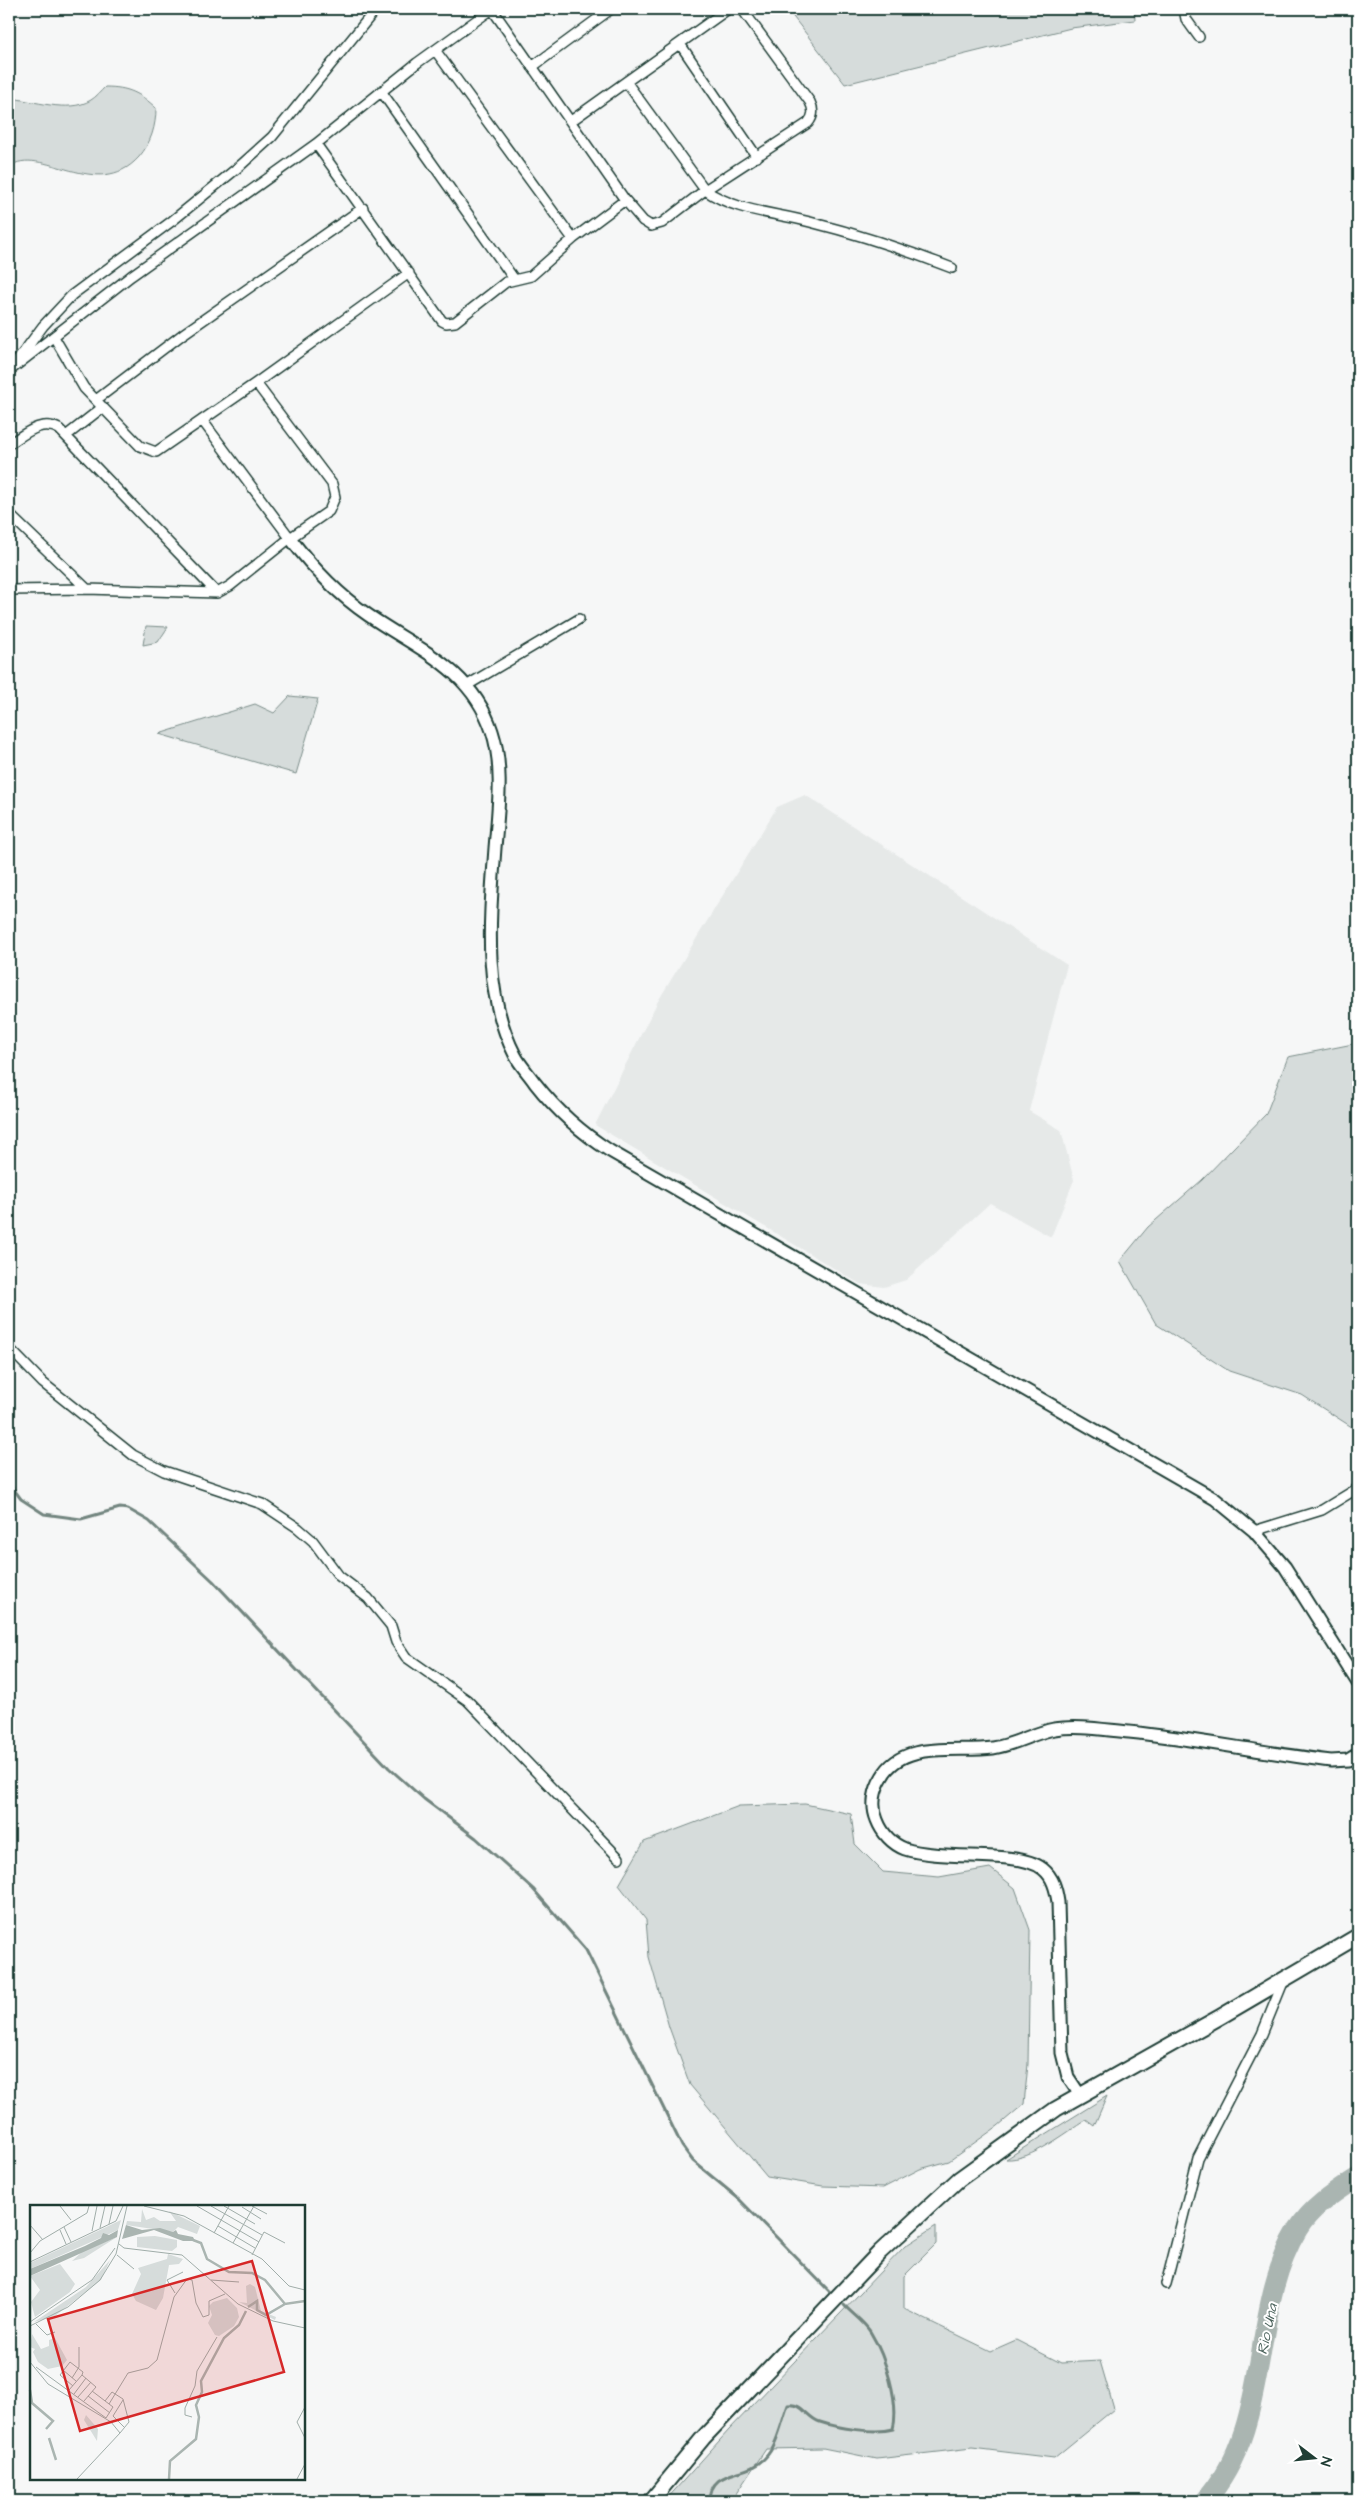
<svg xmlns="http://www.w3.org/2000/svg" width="1367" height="2510" font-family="'Architects Daughter',sans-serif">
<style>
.built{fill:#e6e9e8}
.green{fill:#d6dcdb;stroke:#7a8c88}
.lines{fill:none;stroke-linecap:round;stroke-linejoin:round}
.stream{stroke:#72857f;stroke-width:3}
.river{stroke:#aab5b1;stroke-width:20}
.minor-casing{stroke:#1f3d34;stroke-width:12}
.tertiary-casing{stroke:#1f3d34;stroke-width:15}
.primary-casing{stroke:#1f3d34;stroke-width:18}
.minor{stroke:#fff;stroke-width:9}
.tertiary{stroke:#fff;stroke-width:11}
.primary{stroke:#fff;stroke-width:14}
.labels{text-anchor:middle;stroke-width:4;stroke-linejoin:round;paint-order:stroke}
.water-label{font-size:15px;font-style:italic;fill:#49615a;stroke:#fff}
.inset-river{fill:none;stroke:#aab5b1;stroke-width:2.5}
.inset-road{fill:none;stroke:#a0ada9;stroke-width:1}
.view{fill:#d62828;fill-opacity:0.15;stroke:#d62828;stroke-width:2.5}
.inset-edge{fill:none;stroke:#1f3d34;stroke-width:2.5}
</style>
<rect width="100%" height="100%" fill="#f6f7f7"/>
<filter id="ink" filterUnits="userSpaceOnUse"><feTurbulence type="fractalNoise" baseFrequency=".02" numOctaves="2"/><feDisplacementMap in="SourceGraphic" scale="10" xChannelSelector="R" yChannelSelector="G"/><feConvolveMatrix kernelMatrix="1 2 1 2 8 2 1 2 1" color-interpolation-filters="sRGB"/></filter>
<g filter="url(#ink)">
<path class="built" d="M 805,795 L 1067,965 L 1029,1111 L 1061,1130 L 1074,1180 L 1051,1237 L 990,1203 L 906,1280 L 884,1287 L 860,1284 L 595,1125 L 658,1001 L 777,807 Z"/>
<path class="green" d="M 787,9 L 1134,9 L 1135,20 L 1071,28 L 845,84 Z
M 105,87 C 128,87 140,93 156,108 C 156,126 151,143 139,157 C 98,203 40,143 9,167 L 9,98 C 33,100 68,114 91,100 C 96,97 101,91 105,87 Z
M 146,626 L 168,627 L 158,642 L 143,645 Z
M 290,696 L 318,699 L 296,774 L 159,734 L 255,704 L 274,713 Z
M 1358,1043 L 1358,1431 L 1302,1395 L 1229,1371 L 1156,1324 L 1120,1261 L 1148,1227 L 1202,1180 L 1266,1114 L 1288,1057 Z
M 805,1804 L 851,1814 L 855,1844 L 883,1872 L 939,1877 L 990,1868 L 1015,1888 L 1030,1930 L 1028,2064 L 1024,2104 L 998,2126 L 949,2161 L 920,2169 L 883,2188 L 823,2186 L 767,2177 L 690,2085 L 669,2027 L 649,1957 L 646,1920 L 619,1885 L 644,1842 L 739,1806 Z
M 1107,2096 L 1094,2126 L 1086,2120 C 1065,2133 1031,2161 1006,2159 Z
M 936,2226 L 936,2244 L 904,2276 L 904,2309 L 991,2351 L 1016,2340 L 1061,2363 L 1100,2361 L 1114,2409 L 1054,2458 L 972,2448 L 877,2459 L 823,2448 L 766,2449 L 731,2501 L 665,2501 L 729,2430 L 905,2246 Z"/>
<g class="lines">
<path class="stream" d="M 9,1483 L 21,1499 L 44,1514 L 81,1519 L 120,1508 L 128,1509 L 149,1521 L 213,1581 L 389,1768 L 424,1799 L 476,1838 L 533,1889 L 586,1950 L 682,2146 L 693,2161 L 739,2199 L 830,2292
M 710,2501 C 710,2468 745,2478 764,2459 C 778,2445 781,2423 788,2405 C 802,2402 807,2418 820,2422 C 838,2428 875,2434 893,2429 C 900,2403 885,2356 871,2333 C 865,2322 852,2314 844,2305"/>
<path class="river" d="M 1205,2501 C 1274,2425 1248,2310 1298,2229 C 1312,2206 1337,2191 1358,2177"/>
<defs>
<path id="minor" d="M 492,9 L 625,200 L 643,221 L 651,226 L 662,223 L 705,190 L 808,123 C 814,116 814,110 810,102 L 742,9
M 1184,9 L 1186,19 L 1199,37
M 680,44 L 757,157
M 435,50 L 573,239
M 532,67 L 611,9
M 627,83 L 705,190 C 737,212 773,212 810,222 C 858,234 906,250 952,268
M 381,91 L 514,279
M 571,121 L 728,9
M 316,144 L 442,321 L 446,323 L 455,322 L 506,282 L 531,276 L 573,239 L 625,200
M 54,337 L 84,388 L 140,446 L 156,452 L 256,383 L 409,273
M 13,368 L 131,276 L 316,144 L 417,63 L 492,9
M 9,372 L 43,326 L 72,295 L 172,221 L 241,165 L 272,137 L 376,9
M 96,400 L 183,334 L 363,208
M 202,420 L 290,538
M 66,436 L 103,407
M 9,444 C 25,434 41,419 59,429 L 217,593
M 9,514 L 87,589
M 9,590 L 87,589 L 217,593 L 230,586 L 290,538 L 329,511 L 335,497 L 332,484 L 256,383
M 466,686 L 579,619
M 9,1348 L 43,1383 L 133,1455 L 164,1471 L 262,1504 L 298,1528 L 313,1541 L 339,1576 L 368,1598 L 391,1626 L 396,1642 L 406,1657 L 467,1700 L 619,1858
M 1254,1531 L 1322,1510 L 1358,1488
M 1166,2284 L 1198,2158 L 1262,2034 L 1284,1980"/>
<path id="tertiary" d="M 290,538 C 312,567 337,594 368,615 C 417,649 471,668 492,731 C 504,767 498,810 495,848 C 490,918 482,991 515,1055 C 520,1065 529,1074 535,1083 C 557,1111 580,1132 610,1151 L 1215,1499 L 1254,1531 L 1285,1567 L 1358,1683
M 1080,2095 L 1068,2077 L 1062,2053 L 1058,1902 C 1056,1889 1053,1877 1043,1869 C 1033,1861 1018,1859 1007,1858 C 980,1855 928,1857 905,1849 C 892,1844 882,1833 877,1820 C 871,1806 874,1790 882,1777 C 903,1739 957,1753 993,1748 C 1014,1745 1033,1733 1054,1729 C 1078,1725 1105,1730 1129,1732 C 1197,1739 1264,1753 1331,1761 L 1348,1760 L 1358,1754"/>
<path id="primary" d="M 651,2501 L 703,2438 L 880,2252 L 959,2179 L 1056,2109 L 1220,2017 L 1358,1936"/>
</defs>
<use href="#minor" class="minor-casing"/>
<use href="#tertiary" class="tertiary-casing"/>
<use href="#primary" class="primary-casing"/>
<use href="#minor" class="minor"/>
<use href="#tertiary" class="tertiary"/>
<use href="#primary" class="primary"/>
</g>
</g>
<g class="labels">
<g class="water-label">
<text transform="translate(1267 2329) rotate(-78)" y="5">Rio Una</text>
</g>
</g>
<g transform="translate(30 2205)">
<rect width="275" height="275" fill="#f6f7f7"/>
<path d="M 112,4 L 116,15 L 124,12 L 130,16 L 146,16 L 139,6 L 170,21 L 167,29 L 148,22 L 143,27 L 96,20 L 97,16 L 111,17 ZM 91,15 L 88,25 L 0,64 L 0,58 ZM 125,31 L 147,35 L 147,42 L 142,46 L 107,42 L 107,32 ZM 87,32 L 54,53 L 42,56 L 53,46 ZM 138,49 L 153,54 L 149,59 L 139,60 L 133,93 L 126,105 L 106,96 L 102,89 L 111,69 L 108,63 L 137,54 ZM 80,55 L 71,75 L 25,111 L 4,117 L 56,82 ZM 30,59 L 45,79 L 40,87 L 5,112 L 1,97 L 10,85 L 0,71 ZM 220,79 L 225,82 L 231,106 L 246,112 L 245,115 L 209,97 L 217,98 L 216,81 ZM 197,93 L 207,103 L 209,112 L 204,121 L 189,131 L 185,130 L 178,118 L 182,110 L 179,101 L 183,97 ZM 2,129 L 11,144 L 19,141 L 19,135 L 25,133 L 37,155 L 32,161 L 18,164 L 8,157 L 3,147 L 5,144 L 0,142 ZM 56,210 L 68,224 L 67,236 L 54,215 Z" fill="#d6dcdb"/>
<path d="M 96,20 L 112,25 L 130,23 L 143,27 L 146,25 L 148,29 L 163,32 L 165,36 L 153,36 L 124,25 L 92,34 ZM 88,25 L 87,32 L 0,71 L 0,64 L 55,41 L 71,33 L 73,28 L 79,30 Z" fill="#aab5b1"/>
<path class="inset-river" d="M 163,35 L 171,38 L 177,54 L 199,67 L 222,68 L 235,75 L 255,99 L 275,96M 218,102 L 227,96 L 227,105 L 236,110 L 255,99M 0,185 L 2,198 L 23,216 L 16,224M 19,233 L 26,255M 139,274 L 140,256 L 166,234 L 169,212 L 166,200 L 172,187 L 171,176 L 194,133 L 209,120 L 216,106"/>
<path class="inset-road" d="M 30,1 L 41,15M 114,1 L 154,11 L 232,54 L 259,81 L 275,85M 167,1 L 229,37M 181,1 L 232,30M 194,1 L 225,19M 222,1 L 237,9M 212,2 L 231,14M 79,19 L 83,1M 0,20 L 13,35M 188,21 L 225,43M 34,22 L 41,37M 70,23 L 75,1M 30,25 L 36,39M 62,26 L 67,1M 184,28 L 199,1M 203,38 L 224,1M 89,39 L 94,43 L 152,50 L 208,99 L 243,116 L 275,123M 0,48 L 10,36 L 57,8 L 59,1M 87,50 L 104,64M 222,50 L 234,27 L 255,38M 0,57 L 86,16 L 93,1M 181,75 L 209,77M 145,88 L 137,75 L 153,67M 0,117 L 62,75 L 85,43M 6,119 L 17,130 L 25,127M 0,121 L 38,102 L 70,75 L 86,49 L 97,1M 0,157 L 18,179 L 81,217 L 90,228 L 47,274M 6,162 L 76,213M 33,165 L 46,176M 52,170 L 66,182 L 54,196M 42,173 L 49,162 L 49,142M 39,185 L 52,170 L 53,167 L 40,157 L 30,170 L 43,181M 62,186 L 83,202 L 76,213M 44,189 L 56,173M 58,191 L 80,208M 48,192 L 61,177M 93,195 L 83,211 L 95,223M 75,196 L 82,187 L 93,194 L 99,217 L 90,228M 79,199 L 98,168 L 118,163 L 127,155 L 144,92 L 157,74 L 162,75 L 166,98 L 173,112 L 179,110 L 179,96 L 195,89M 275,202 L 267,217 L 275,233M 162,212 L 155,210 L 155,203 L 165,181 L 167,166 L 187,132M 267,274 L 275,259"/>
<path class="view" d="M 222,56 L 254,167 L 50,226 L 18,114 Z"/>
<rect width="275" height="275" class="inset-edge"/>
</g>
<rect width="1367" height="2510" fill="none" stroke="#fff" stroke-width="30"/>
<rect x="15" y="15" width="1337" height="2480" fill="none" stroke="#1f3d34" stroke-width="2" filter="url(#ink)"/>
<g transform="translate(1314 2458) rotate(106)" stroke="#ffffff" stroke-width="4" paint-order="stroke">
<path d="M0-4L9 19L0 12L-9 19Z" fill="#1f3d34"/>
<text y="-8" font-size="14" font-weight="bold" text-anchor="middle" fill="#1f3d34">N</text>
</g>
</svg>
